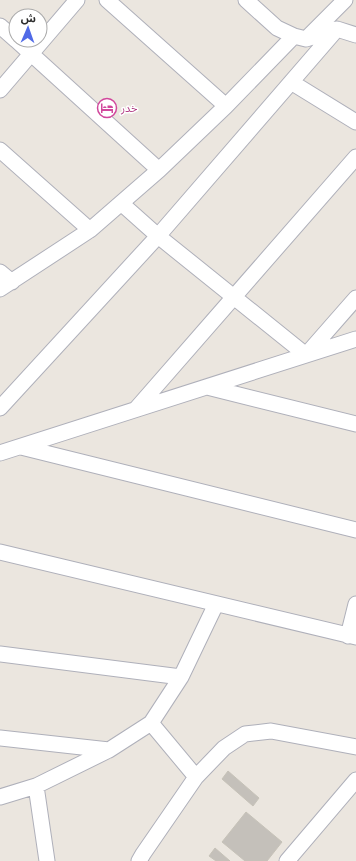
<svg xmlns="http://www.w3.org/2000/svg" width="356" height="861" font-family="Commissioner,'Noto Sans Arabic',sans-serif">
<style>
.building{fill:#c4c0ba;stroke:#c6c2b8}
.lines{fill:none;stroke-linecap:round;stroke-linejoin:round}
.minor-casing{stroke:#afb0ba;stroke-width:17}
.minor{stroke:#fff;stroke-width:15}
.labels{text-anchor:middle;stroke-width:3;stroke-linejoin:round;paint-order:stroke}
.hotel-label{font-size:11px;fill:#b23c85;stroke:#fff;text-anchor:start}
</style>
<rect width="100%" height="100%" fill="#ebe6df"/>
<path class="building" d="M 228,771 L 259,798 L 253,806 L 222,779 Z
M 246,812 L 282,842 L 267,861 L 245,861 L 222,842 Z
M 215,848 L 230,861 L 216,861 L 209,856 Z"/>
<g class="lines">
<defs>
<path id="minor" d="M 107,0 L 226,106
M 246,0 L 277,28 L 294,36
M 0,26 L 16,40
M 307,38 L 345,0
M 16,40 L 159,170
M 291,82 L 356,122
M 0,90 L 77,0
M 0,150 L 90,230
M 121,203 L 158,236 L 306,355 L 356,298
M 0,272 L 12,282
M 0,289 L 90,230 L 159,170 L 226,106 L 294,36 L 306,39 L 337,29 L 356,35
M 207,387 L 356,424
M 0,408 L 158,236 L 337,29
M 136,409 L 356,157
M 21,447 L 356,530
M 0,453 L 356,339
M 0,552 L 356,637
M 348,636 L 356,604
M 0,654 L 181,677
M 151,723 L 196,777
M 0,738 L 109,750
M 36,786 L 47,861
M 0,797 L 36,786 L 109,750 L 151,723 L 181,677 L 216,604
M 139,861 L 143,854 L 196,777 L 224,748 L 245,734 L 271,731 L 356,747
M 287,861 L 356,780"/>
</defs>
<use href="#minor" class="minor-casing"/>
<use href="#minor" class="minor"/>
</g>
<defs>
<symbol id="hotel-ring" viewBox="-11 -11 22 22"><circle r="9.5" fill="#fff" stroke="#d1479c" stroke-width="1.5"/><path d="M-6-4.5h1.5V1H6V5H4.5V3h-9V5H-6ZM-4 0a1.8 1.8 0 1 1 3.6 0ZM.5 0V-2.5h3Q6-2.5 6 0Z" fill="#d1479c"/></symbol>
</defs>
<g fill-rule="evenodd">
<use href="#hotel-ring" x="96" y="97" width="22" height="22"/>
</g>
<g class="labels">
<g class="hotel-label">
<text x="121" y="112">خدر</text>
</g>
</g>
<g transform="translate(28 28) rotate(2)"><circle r="19" fill="#ffffff" stroke="#aaaaaa"/>
<path d="M0-3L7 15L0 10L-7 15Z" fill="#506ae7"/>
<text y="-6" font-size="11" font-weight="bold" text-anchor="middle" fill="#2b2b2b">ش</text>
</g>
</svg>
